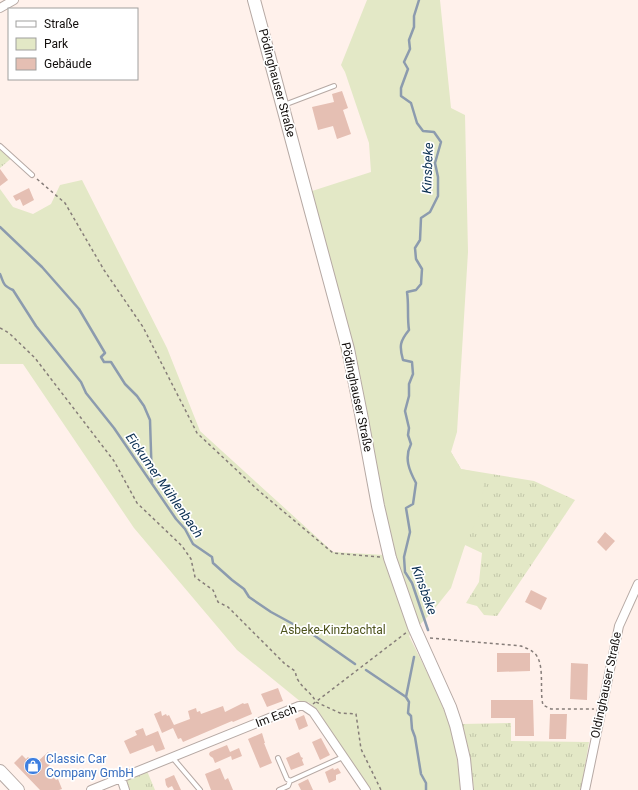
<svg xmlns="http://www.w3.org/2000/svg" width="638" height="790" font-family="Roboto,sans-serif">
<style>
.grass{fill:url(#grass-tufts)}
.green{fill:#e3e8c6}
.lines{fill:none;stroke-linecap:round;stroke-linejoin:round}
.stream{stroke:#8c9bae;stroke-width:2.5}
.building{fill:#e5bfb3}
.lane-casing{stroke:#b6a9a4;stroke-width:6}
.street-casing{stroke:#b6a9a4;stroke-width:10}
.secondary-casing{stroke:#b6a9a4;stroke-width:14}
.path{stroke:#867d79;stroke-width:1.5;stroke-dasharray:3 3;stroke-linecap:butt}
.lane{stroke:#fff;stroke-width:4}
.street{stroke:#fff;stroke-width:8}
.secondary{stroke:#fff;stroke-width:12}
.labels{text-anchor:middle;stroke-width:3.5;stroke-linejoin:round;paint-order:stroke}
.street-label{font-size:12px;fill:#120e0c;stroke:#fff}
.park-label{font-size:12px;fill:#4d531c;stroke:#fff}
.shop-label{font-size:12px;fill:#366cbe;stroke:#fff;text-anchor:start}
.water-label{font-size:13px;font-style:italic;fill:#092e51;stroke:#fff}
</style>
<defs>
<pattern id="grass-tufts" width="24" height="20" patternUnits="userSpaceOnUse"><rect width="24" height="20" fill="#e3e8c6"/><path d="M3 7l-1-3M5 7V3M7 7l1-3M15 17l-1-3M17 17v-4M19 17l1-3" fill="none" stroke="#c2c6a9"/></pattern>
</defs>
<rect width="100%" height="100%" fill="#fff1eb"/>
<path class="grass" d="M 0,143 L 14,156 L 0,168 Z
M 451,452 L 461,469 L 534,481 L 575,500 L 497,616 L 484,615 L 477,606 L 466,603 L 479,582 L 482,553 L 465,545 L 431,613 L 422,608 Z
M 511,723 L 511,741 L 589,742 L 581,790 L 474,790 L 469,751 L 462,724 Z
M 147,771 L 155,790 L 128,790 L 124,780 Z"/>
<path class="green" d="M 367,0 L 440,0 L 451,108 L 465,115 L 468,252 L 457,432 L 451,452 L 461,469 L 485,474 L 481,510 L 465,545 L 451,588 L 431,613 L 409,636 C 426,670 445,705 454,741 C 457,757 459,774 461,790 L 368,790 L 317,709 L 308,702 L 301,702 L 237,650 L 134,528 L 23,364 L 0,364 L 0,189 L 13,207 L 33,214 L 51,204 L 60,185 L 82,180 L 167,348 L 200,431 L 333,552 L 385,555 L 357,419 L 310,219 L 309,192 L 371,172 L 369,143 L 345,72 L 341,65 Z"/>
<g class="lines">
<path class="stream" d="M 419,0 L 414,16 L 414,27 L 409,40 L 410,49 L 404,62 L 408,69 L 401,88 L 401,96 L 411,103 L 417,123 L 423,131 L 434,132 L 441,142 L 435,163 L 438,177 L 438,196 L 430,212 L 421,218 L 420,240 L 415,248 L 416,259 L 422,269 L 421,284 L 416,290 L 407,292 C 409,305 407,317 409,330 C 400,341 399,346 403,360 L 412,362 L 413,374 L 409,384 L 409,396 L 405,411 L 409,428 L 408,435 L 411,444 C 404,458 409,470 416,483 L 413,504 L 406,508 L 410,532 L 404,557 L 405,572 L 412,583 L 428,630
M 0,227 L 42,267 L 79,309 L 105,353 L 101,357 L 104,362 L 111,362 L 125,384 L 137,396 L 144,406 L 150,420 L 152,483
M 0,274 C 4,283 2,285 13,290 L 36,326 L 81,382 L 86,393 L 114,428 L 176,519 L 185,529 L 193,544 L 212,557 L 213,563 L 232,580 L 244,589 L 249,597 L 271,612 L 315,636 L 355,664
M 414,657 L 406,697 L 409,702 L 408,713 L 411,716 L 412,729 L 415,737 L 421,774 L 426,783 L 426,790
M 366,670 L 406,697"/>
</g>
<path class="building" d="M 342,91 L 348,108 L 343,110 L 351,134 L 337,139 L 333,126 L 318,130 L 312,107 L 334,102 L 332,94 Z
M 0,169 L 8,180 L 0,186 Z
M 29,188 L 34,200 L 23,206 L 20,199 L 16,201 L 13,196 Z
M 605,532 L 615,541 L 606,551 L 597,542 Z
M 531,590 L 547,598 L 541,610 L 525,602 Z
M 497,653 L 530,653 L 530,671 L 497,672 Z
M 571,663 L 588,664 L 587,700 L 570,699 Z
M 278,688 L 283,701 L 267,707 L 261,694 Z
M 491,700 L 533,700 L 534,736 L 515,736 L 515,718 L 491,718 Z
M 243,703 L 244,704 L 248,703 L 252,714 L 233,722 L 232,721 L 183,742 L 181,738 L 178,739 L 173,728 L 162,733 L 154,714 L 161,711 L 162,716 L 166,714 L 167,716 L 169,715 L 174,725 L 190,719 L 188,711 L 196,708 L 197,712 L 200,711 L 201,714 L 223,706 L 225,712 Z
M 550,714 L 567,714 L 566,739 L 549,739 Z
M 304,715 L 308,726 L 299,730 L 295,719 Z
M 143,728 L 146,736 L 158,731 L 165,749 L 156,752 L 153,745 L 130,754 L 124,741 L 137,735 L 135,731 Z
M 262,733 L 265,743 L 264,743 L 272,763 L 260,768 L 248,739 Z
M 321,738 L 330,755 L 320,760 L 312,742 Z
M 227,745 L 230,752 L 239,748 L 242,756 L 232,760 L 231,756 L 215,763 L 213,758 L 210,756 L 209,754 L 210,752 Z
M 48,752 L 55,759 L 47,768 L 48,769 L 47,770 L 56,780 L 58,779 L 62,789 L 59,790 L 40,790 L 14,763 L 22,755 L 26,759 L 28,757 L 35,764 Z
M 299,752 L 301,757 L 303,758 L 302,760 L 304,765 L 291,770 L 286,758 Z
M 220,768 L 225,780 L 228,778 L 233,790 L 211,790 L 205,774 Z
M 333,768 L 334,770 L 338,768 L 341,773 L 336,775 L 336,780 L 329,783 L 325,772 Z
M 174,775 L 181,790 L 174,790 L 172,786 L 168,788 L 166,785 L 165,779 Z
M 308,779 L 313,790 L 301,790 L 298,784 Z"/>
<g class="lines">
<defs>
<path id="lane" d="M 284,105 L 334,86
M 0,146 L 32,175
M 172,757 L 200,790
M 278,758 L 287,779 L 290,781 L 343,757
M 279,790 L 288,786 L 290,781"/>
<path id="street" d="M 0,8 L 14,0
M 121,778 L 125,790
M 91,790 L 299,706 L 304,706 L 313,712 L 366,790
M 585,790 L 619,626 L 638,584"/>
<path id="secondary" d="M 254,0 L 348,349 L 361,414 L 378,506 L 390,558 L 414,627 L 450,707 L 456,725 L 464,759 L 467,790
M 0,771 L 18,790"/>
</defs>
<use href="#lane" class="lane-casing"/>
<use href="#street" class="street-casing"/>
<use href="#secondary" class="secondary-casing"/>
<path class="path" d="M 37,179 L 65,203 L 104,270 L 143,327 L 197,433 L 259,491 L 333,553 L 380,557
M 0,328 L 9,333 L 35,358 L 114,461 L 137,503 L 182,546 L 191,559 L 195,577 L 213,590 L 218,602 L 228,607 L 285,664 L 295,671 C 296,674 296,677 298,680 C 303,689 311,692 316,702 L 340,713 L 356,714 L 361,749 L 381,790
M 430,638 L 521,646 C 525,648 530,649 533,652 C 546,661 539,690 543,705 L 551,709 L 594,709
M 313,704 L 407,632"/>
<use href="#lane" class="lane"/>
<use href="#street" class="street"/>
<use href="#secondary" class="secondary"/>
</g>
<defs>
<symbol id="shop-disc" viewBox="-11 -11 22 22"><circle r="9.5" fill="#3f7fe0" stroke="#fff"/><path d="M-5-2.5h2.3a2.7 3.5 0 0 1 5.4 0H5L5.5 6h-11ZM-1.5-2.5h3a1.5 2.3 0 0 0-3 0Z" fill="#fff"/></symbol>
</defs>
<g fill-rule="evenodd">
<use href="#shop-disc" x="23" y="756" width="20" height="20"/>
</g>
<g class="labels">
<g class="street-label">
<text transform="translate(277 83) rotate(75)" y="4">Pödinghauser Straße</text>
<text transform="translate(357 397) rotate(78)" y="4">Pödinghauser Straße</text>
<text transform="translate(606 685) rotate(-78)" y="4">Oldinghauser Straße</text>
<text transform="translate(276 716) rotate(-21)" y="4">Im Esch</text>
</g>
<g class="park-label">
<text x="333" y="634">Asbeke-Kinzbachtal</text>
</g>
<g class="shop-label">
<text x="46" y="763">Classic Car<tspan x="46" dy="14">Company GmbH</tspan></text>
</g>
<g class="water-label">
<text transform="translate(427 168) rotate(-88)" y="5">Kinsbeke</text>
<text transform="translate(165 485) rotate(55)" y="5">Eickumer Mühlenbach</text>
<text transform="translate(425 590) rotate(70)" y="5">Kinsbeke</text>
</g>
</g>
<rect x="8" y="8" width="130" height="72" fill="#ffffff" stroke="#a09f9e"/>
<rect x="16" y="21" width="20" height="6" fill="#ffffff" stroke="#a09f9e"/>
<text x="44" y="28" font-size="12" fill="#120e0c">Straße</text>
<rect x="16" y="38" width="20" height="12" fill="#e3e8c6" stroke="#a09f9e"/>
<text x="44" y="48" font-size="12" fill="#120e0c">Park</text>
<rect x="16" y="58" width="20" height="12" fill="#e5bfb3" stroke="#a09f9e"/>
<text x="44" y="68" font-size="12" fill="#120e0c">Gebäude</text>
</svg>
